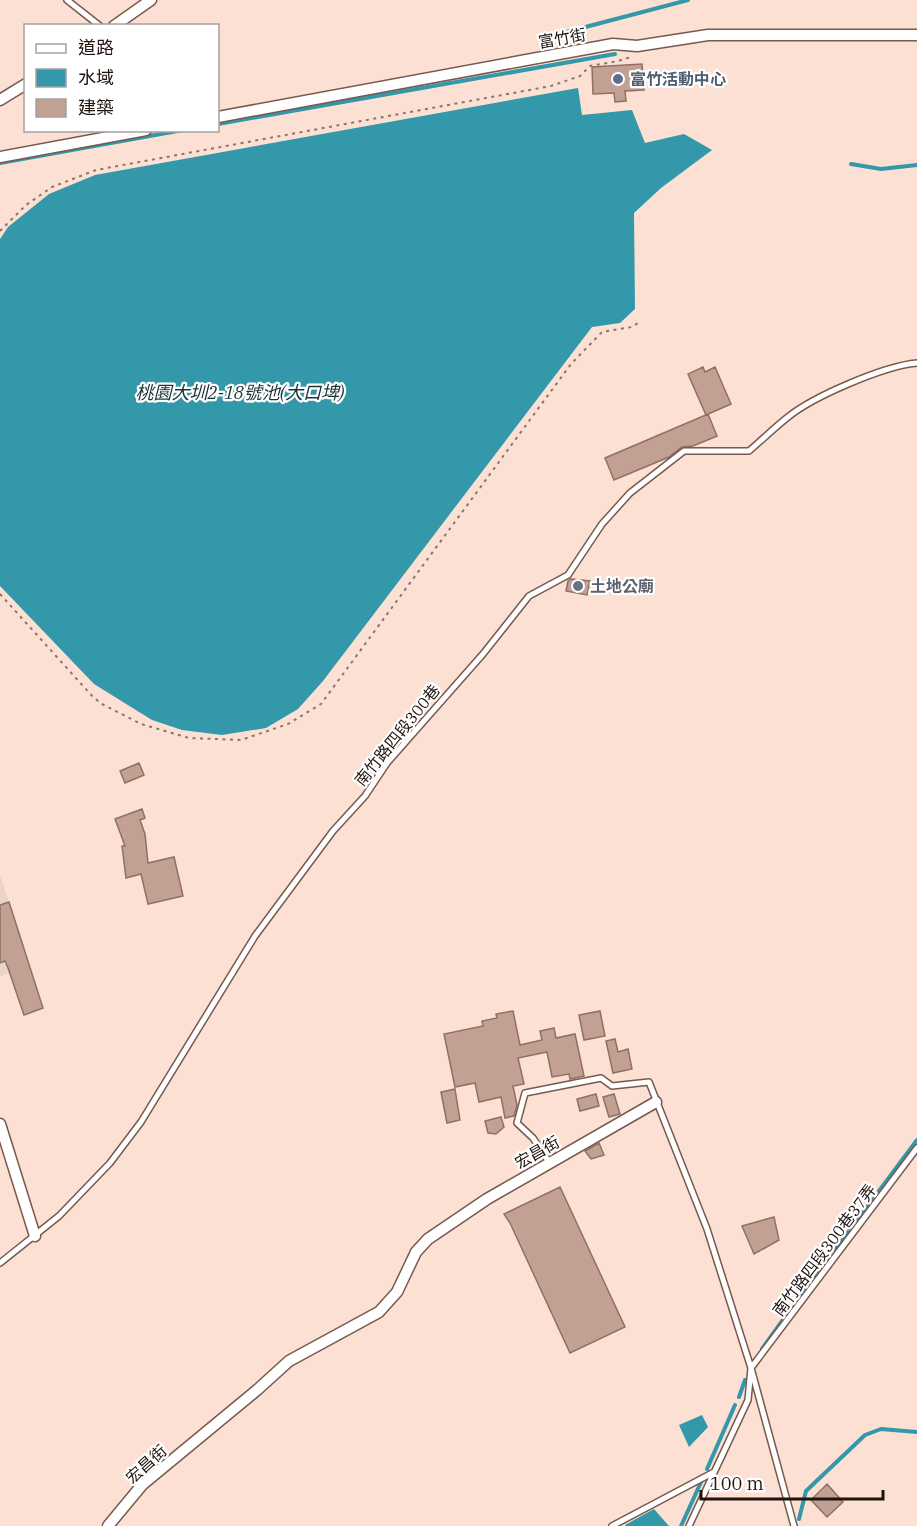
<svg xmlns="http://www.w3.org/2000/svg" width="917" height="1526" font-family="'IBM Plex Serif','Noto Sans TC',serif">
<style>
.industrial{fill:#e9d4c7}
.water{fill:#3298aa}
.lines{fill:none;stroke-linecap:round;stroke-linejoin:round}
.stream{stroke:#3298aa;stroke-width:4}
.building{fill:#c2a194;stroke:#8f7063;stroke-width:1.5}
.lane-casing{stroke:#77594d;stroke-width:8}
.street-casing{stroke:#77594d;stroke-width:13}
.path{stroke:#89756d;stroke-width:2;stroke-dasharray:3 4.5;stroke-linecap:butt}
.lane{stroke:#fff;stroke-width:5}
.street{stroke:#fff;stroke-width:10}
.service-dot{fill:#5c6f8a;stroke:#fff;stroke-width:2}
.worship-dot{fill:#6b7280;stroke:#fff;stroke-width:2}
.labels{text-anchor:middle;stroke-width:4.5;stroke-linejoin:round;paint-order:stroke}
.street-label{font-size:16px;fill:#20140f;stroke:#fff}
.service-label{font-size:16px;font-weight:bold;fill:#4e5e75;stroke:#fff;text-anchor:start}
.worship-label{font-size:16px;font-weight:bold;fill:#5b616d;stroke:#fff;text-anchor:start}
.water-label{font-size:18px;font-style:italic;fill:#1c3337;stroke:#fff}
</style>
<rect width="100%" height="100%" fill="#fce0d4"/>
<path class="industrial" d="M 0,875 L 30,966 L 0,976 Z"/>
<path class="water" d="M 578,88 L 582,115 L 632,110 L 645,143 L 684,134 L 712,150 L 661,188 L 634,213 L 635,309 L 620,323 L 592,327 L 323,681 L 298,709 L 266,728 L 222,735 L 182,730 L 152,720 L 94,684 L 0,586 L 0,239 L 8,227 L 49,194 L 95,175 Z
M 702,1415 L 708,1427 L 689,1447 L 679,1425 Z
M 654,1509 L 669,1526 L 626,1526 L 625,1525 Z"/>
<g class="lines">
<path class="stream" d="M 546,41 L 555,35 L 688,0
M 218,124 L 615,54
M 0,163 L 183,130
M 851,164 L 881,169 L 917,165
M 879,1191 L 917,1140
M 835,1250 L 874,1198
M 799,1297 L 826,1261
M 762,1349 L 790,1310
M 739,1397 L 745,1380
M 707,1469 L 735,1405
M 799,1519 L 806,1491 L 865,1435 L 881,1429 L 917,1432
M 681,1526 L 702,1480"/>
</g>
<path class="building" d="M 642,64 L 644,90 L 625,91 L 626,101 L 615,102 L 614,93 L 593,94 L 592,67 Z
M 703,367 L 705,372 L 715,367 L 731,404 L 706,415 L 688,374 Z
M 708,414 L 717,436 L 693,446 L 682,447 L 669,457 L 614,480 L 605,458 Z
M 571,579 L 590,581 L 587,595 L 566,591 L 568,581 Z
M 139,763 L 144,775 L 125,783 L 120,771 Z
M 142,809 L 145,818 L 140,820 L 145,834 L 148,863 L 174,857 L 183,896 L 148,904 L 141,874 L 126,878 L 122,846 L 125,846 L 115,819 Z
M 9,902 L 43,1008 L 24,1015 L 8,968 L 5,961 L 0,963 L 0,905 Z
M 513,1011 L 520,1045 L 542,1040 L 540,1031 L 554,1028 L 556,1038 L 575,1034 L 584,1076 L 570,1079 L 569,1074 L 552,1077 L 547,1052 L 518,1058 L 524,1084 L 513,1086 L 517,1105 L 514,1116 L 505,1118 L 501,1097 L 479,1102 L 475,1083 L 455,1087 L 444,1034 L 483,1026 L 482,1021 L 497,1018 L 496,1014 Z
M 600,1011 L 605,1036 L 584,1040 L 579,1015 Z
M 615,1039 L 618,1052 L 628,1049 L 632,1069 L 613,1073 L 606,1041 Z
M 455,1089 L 460,1120 L 447,1123 L 441,1092 Z
M 596,1094 L 599,1106 L 580,1111 L 577,1099 Z
M 614,1094 L 620,1114 L 609,1117 L 603,1097 Z
M 501,1117 L 504,1127 L 496,1134 L 488,1133 L 485,1121 Z
M 599,1143 L 604,1155 L 591,1159 L 585,1151 Z
M 560,1187 L 625,1327 L 570,1353 L 510,1223 L 504,1214 Z
M 774,1217 L 779,1240 L 754,1254 L 742,1226 Z
M 827,1484 L 843,1502 L 827,1517 L 811,1500 Z"/>
<g class="lines">
<defs>
<path id="lane" d="M 67,0 L 100,26
M 549,1162 L 533,1138 L 517,1123 L 525,1093 L 601,1078 L 612,1086 L 649,1082 L 707,1229 L 751,1368 L 794,1526
M 0,1263 L 59,1216 L 110,1163 L 141,1122 L 255,936 L 284,897 L 333,831 L 365,796 L 387,763 L 483,654 L 529,596 L 568,575 L 602,524 L 630,493 L 684,451 L 749,451 C 762,440 774,428 788,417 C 814,396 884,366 917,363
M 612,1526 L 714,1472
M 689,1526 L 748,1400 L 751,1368 L 917,1148"/>
<path id="street" d="M 114,26 L 151,0
M 0,100 L 26,84
M 218,117 L 613,44 L 637,46 L 708,35 L 917,35
M 0,157 L 146,130
M 0,1124 L 35,1236
M 108,1526 L 142,1485 L 257,1390 L 289,1361 L 379,1312 L 397,1292 L 416,1252 L 428,1239 L 487,1199 L 656,1102"/>
</defs>
<use href="#lane" class="lane-casing"/>
<use href="#street" class="street-casing"/>
<path class="path" d="M 0,231 L 26,205 L 52,187 L 96,170 L 551,86 L 580,76 L 590,66 L 618,61 L 631,57
M 0,594 L 93,697 L 102,704 L 141,724 L 189,738 L 241,740 L 288,724 L 321,704 L 571,364 L 602,332 L 632,327 L 641,321"/>
<use href="#lane" class="lane"/>
<use href="#street" class="street"/>
</g>
<circle class="service-dot" cx="618" cy="79" r="6"/>
<circle class="worship-dot" cx="578" cy="586" r="6"/>
<g class="labels">
<g class="street-label">
<text transform="translate(562 38) rotate(-10)" y="6">富竹街</text>
<text transform="translate(397 735) rotate(-51)" y="6">南竹路四段300巷</text>
<text transform="translate(537 1152) rotate(-30)" y="6">宏昌街</text>
<text transform="translate(824 1250) rotate(-53)" y="6">南竹路四段300巷37弄</text>
<text transform="translate(146 1464) rotate(-42)" y="6">宏昌街</text>
</g>
<g class="service-label">
<text x="630" y="85">富竹活動中心</text>
</g>
<g class="worship-label">
<text x="590" y="592">土地公廟</text>
</g>
<g class="water-label">
<text x="240" y="399">桃園大圳2-18號池(大口埤)</text>
</g>
</g>
<rect x="24" y="24" width="195" height="108" fill="#ffffff" stroke="#a6a19f" stroke-width="1.5"/>
<rect x="36" y="44" width="30" height="9" fill="#ffffff" stroke="#a6a19f" stroke-width="1.5"/>
<text x="78" y="54" font-size="18" fill="#20140f">道路</text>
<rect x="36" y="69" width="30" height="18" fill="#3298aa" stroke="#a6a19f" stroke-width="1.5"/>
<text x="78" y="84" font-size="18" fill="#20140f">水域</text>
<rect x="36" y="99" width="30" height="18" fill="#c2a194" stroke="#a6a19f" stroke-width="1.5"/>
<text x="78" y="114" font-size="18" fill="#20140f">建築</text>
<path d="M701 1490v9h182v-9" fill="none" stroke="#20140f" stroke-width="3"/>
<text x="710" y="1490" font-size="18" fill="#20140f" stroke="#ffffff" stroke-width="4.5" paint-order="stroke">100 m</text>
</svg>
